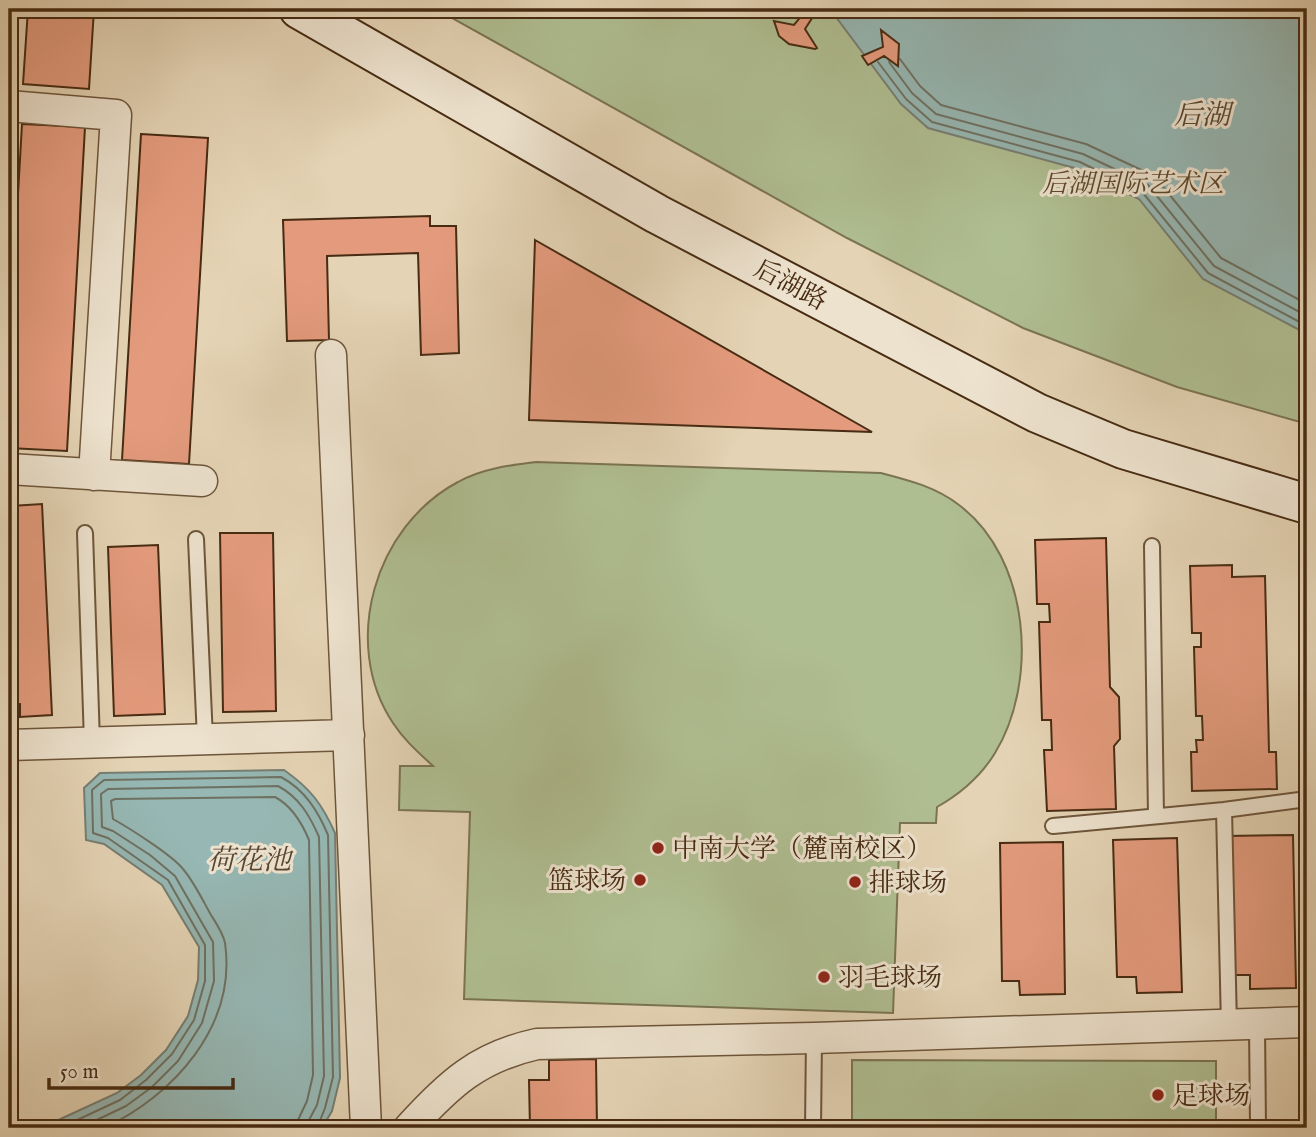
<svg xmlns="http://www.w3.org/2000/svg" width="1316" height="1137" font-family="'IM FELL English','Noto Serif SC',serif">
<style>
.green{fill:#afbe91;stroke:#7b7452;stroke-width:2}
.water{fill:#96b7b3;stroke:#767f73;stroke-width:2}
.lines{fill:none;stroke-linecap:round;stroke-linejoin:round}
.shore{stroke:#6e7162;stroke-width:2}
.building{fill:#e49b7d;stroke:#472b12;stroke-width:2}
.lane-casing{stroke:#6e553a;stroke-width:18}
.street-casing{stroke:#6e553a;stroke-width:33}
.secondary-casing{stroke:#472b12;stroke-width:42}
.lane{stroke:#ede2ce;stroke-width:14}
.street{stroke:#ede2ce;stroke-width:30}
.secondary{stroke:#ede2ce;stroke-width:38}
.poi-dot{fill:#8f2418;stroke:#ede2ce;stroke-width:2.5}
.labels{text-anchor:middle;stroke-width:6;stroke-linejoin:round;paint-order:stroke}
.park-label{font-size:26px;font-style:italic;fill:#5c482b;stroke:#ede2ce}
.street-label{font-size:26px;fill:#472b12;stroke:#ede2ce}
.poi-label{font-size:26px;fill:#472b12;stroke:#ede2ce;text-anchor:start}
.water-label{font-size:28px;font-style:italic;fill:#574732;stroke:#ede2ce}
</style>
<rect width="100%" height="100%" fill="#e4d3b4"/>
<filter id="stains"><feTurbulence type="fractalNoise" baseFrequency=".00286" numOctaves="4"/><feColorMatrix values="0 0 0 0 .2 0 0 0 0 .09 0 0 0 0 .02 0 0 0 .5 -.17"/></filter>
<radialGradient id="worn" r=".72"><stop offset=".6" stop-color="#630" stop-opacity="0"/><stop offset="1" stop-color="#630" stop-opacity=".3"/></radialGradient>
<path class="green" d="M 436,9 L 1307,9 L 1307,424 L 1177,387 L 1023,328 L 847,238 Z
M 536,462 L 881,473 C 908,480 936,487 959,505 C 1030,558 1039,681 995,753 C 981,776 960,794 937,807 L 936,823 L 900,823 L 893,1013 L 464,999 L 470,812 L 399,810 L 400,766 L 433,766 C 418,752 404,740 393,723 C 340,643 375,526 458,482 C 481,469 510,465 536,462 Z
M 852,1060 L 1216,1061 L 1216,1128 L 852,1128 Z"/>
<path class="water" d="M 830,9 L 1307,9 L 1307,334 L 1203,279 L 1139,199 L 1078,169 L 928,128 L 901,104 Z
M 284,770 C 311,789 322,804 335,833 L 340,1078 L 332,1111 L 322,1128 L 41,1128 L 117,1093 L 141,1075 L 166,1050 L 188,1016 L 198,980 L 199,947 L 162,885 L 104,844 L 86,840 L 84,788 L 100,773 Z"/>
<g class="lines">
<path class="shore" d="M 900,59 L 920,86 L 941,105 L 1086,144 L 1152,175 L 1160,183 L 1221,258 L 1307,304
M 878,62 L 906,99 L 932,122 L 1080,162 L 1143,193 L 1208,273 L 1307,326
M 889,62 L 912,93 L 936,114 L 1083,154 L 1148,185 L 1214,266 L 1307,316
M 60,1128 L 120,1100 L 146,1080 L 172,1054 L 194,1020 L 205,981 L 205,945 L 168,880 L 108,838 L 93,833 L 92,790 L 104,780 L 281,777 C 305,790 318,811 328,835 L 333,1077 L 325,1108 L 317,1128
M 80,1128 L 126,1106 L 152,1087 L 178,1061 L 202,1023 L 214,981 L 213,942 L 175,876 L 150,855 L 113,831 L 102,827 L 101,794 L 108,789 L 278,786 C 299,797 310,816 319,837 L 324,1076 L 317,1105 L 309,1120 L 308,1128
M 104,1128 C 173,1096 237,1026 225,943 C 223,933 216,923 211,915 C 202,899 194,882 183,869 C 172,855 129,828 113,819 L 111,801 L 115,799 L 275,797 C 292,806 302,823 309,840 L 313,1075 L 307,1101 L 298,1120 L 297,1128"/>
</g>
<path class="building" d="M 28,9 L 94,9 L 89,89 L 23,84 Z
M 807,9 L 816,12 L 805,29 L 817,48 L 815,49 L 789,44 L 779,36 L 774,21 L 794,25 Z
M 881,30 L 899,44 L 898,66 L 884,56 L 868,65 L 862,56 L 883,47 Z
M 22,124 L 85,127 L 67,451 L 9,448 L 9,353 Z
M 141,134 L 208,138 L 189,464 L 122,460 Z
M 430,216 L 430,226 L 456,226 L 459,353 L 421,355 L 418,253 L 327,256 L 329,340 L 287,341 L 283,220 Z
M 535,240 L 872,432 L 529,420 Z
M 42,504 L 52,715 L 20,717 L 20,704 L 9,705 L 9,692 L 15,692 L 15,686 L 9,686 L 9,675 L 18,674 L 16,650 L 9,650 L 9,639 L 15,639 L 14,632 L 9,633 L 9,621 L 15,621 L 14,598 L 9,599 L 9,587 L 12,586 L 11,580 L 9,580 L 9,569 L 11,569 L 9,535 L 11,535 L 9,517 L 12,517 L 11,506 Z
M 220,533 L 273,533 L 276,711 L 223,712 Z
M 1106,538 L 1110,687 L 1119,697 L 1120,739 L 1114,746 L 1116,809 L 1047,811 L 1044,750 L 1052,750 L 1051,720 L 1042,720 L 1039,622 L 1050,622 L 1049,604 L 1037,604 L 1035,540 Z
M 158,545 L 165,714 L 114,716 L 108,547 Z
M 1232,565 L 1232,577 L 1265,576 L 1269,752 L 1276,752 L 1277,789 L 1192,791 L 1191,752 L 1197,752 L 1196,740 L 1203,740 L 1202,716 L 1196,716 L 1194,647 L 1201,647 L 1201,633 L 1192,633 L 1190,566 Z
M 1293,835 L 1296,988 L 1250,989 L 1250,975 L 1230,975 L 1227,836 Z
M 1177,838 L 1182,992 L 1137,993 L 1136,977 L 1117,977 L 1113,840 Z
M 1063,842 L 1065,994 L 1020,995 L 1019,981 L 1002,981 L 1000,843 Z
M 9,985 L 15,1065 L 9,1066 Z
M 1307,1042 L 1307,1128 L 1304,1055 Z
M 596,1059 L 597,1128 L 530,1128 L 529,1080 L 549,1080 L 549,1060 Z"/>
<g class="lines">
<defs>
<path id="lane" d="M 85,533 L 92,742
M 196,539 L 205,739
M 1152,546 L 1156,816
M 1224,810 L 1229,1025
M 1053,826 L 1224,810 L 1307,799
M 1257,1025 L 1258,1128
M 813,1128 L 814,1038"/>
<path id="street" d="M 9,106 L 116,115 L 94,475
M 331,355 L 366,1128
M 9,469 L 202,481
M 9,745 L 349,735
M 409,1128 C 449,1084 478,1057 537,1044 L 814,1038 L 1307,1022"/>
<path id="secondary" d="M 299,9 L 657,214 L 1037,413 L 1123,449 L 1307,504"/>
</defs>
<use href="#lane" class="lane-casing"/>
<use href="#street" class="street-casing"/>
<use href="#secondary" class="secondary-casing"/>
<use href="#lane" class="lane"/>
<use href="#street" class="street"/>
<use href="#secondary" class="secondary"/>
</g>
<g class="poi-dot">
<circle cx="658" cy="848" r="7"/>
<circle cx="640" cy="880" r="7"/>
<circle cx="855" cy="882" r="7"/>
<circle cx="824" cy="977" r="7"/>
<circle cx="1158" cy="1095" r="7"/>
</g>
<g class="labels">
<g class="park-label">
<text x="1133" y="192">后湖国际艺术区</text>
</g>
<g class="street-label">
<text transform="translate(791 284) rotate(28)" y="9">后湖路</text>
</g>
<g class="poi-label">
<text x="672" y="857">中南大学（麓南校区）</text>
<text x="626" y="889" text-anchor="end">篮球场</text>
<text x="869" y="891">排球场</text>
<text x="838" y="986">羽毛球场</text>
<text x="1172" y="1104">足球场</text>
</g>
<g class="water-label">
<text x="1202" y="124">后湖</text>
<text x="249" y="869">荷花池</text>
</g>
</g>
<rect width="1316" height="1137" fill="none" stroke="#e4d3b4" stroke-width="35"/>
<rect x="10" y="10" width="1295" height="1116" fill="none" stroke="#472b12" stroke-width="3.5"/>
<rect x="18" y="18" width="1281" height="1102" fill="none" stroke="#472b12" stroke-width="2"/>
<path d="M49 1078v10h184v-10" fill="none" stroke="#472b12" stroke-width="3.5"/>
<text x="60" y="1078" font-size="21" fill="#472b12" stroke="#ede2ce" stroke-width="5" paint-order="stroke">50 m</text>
<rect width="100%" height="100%" filter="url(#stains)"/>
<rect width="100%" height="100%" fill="url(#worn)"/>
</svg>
